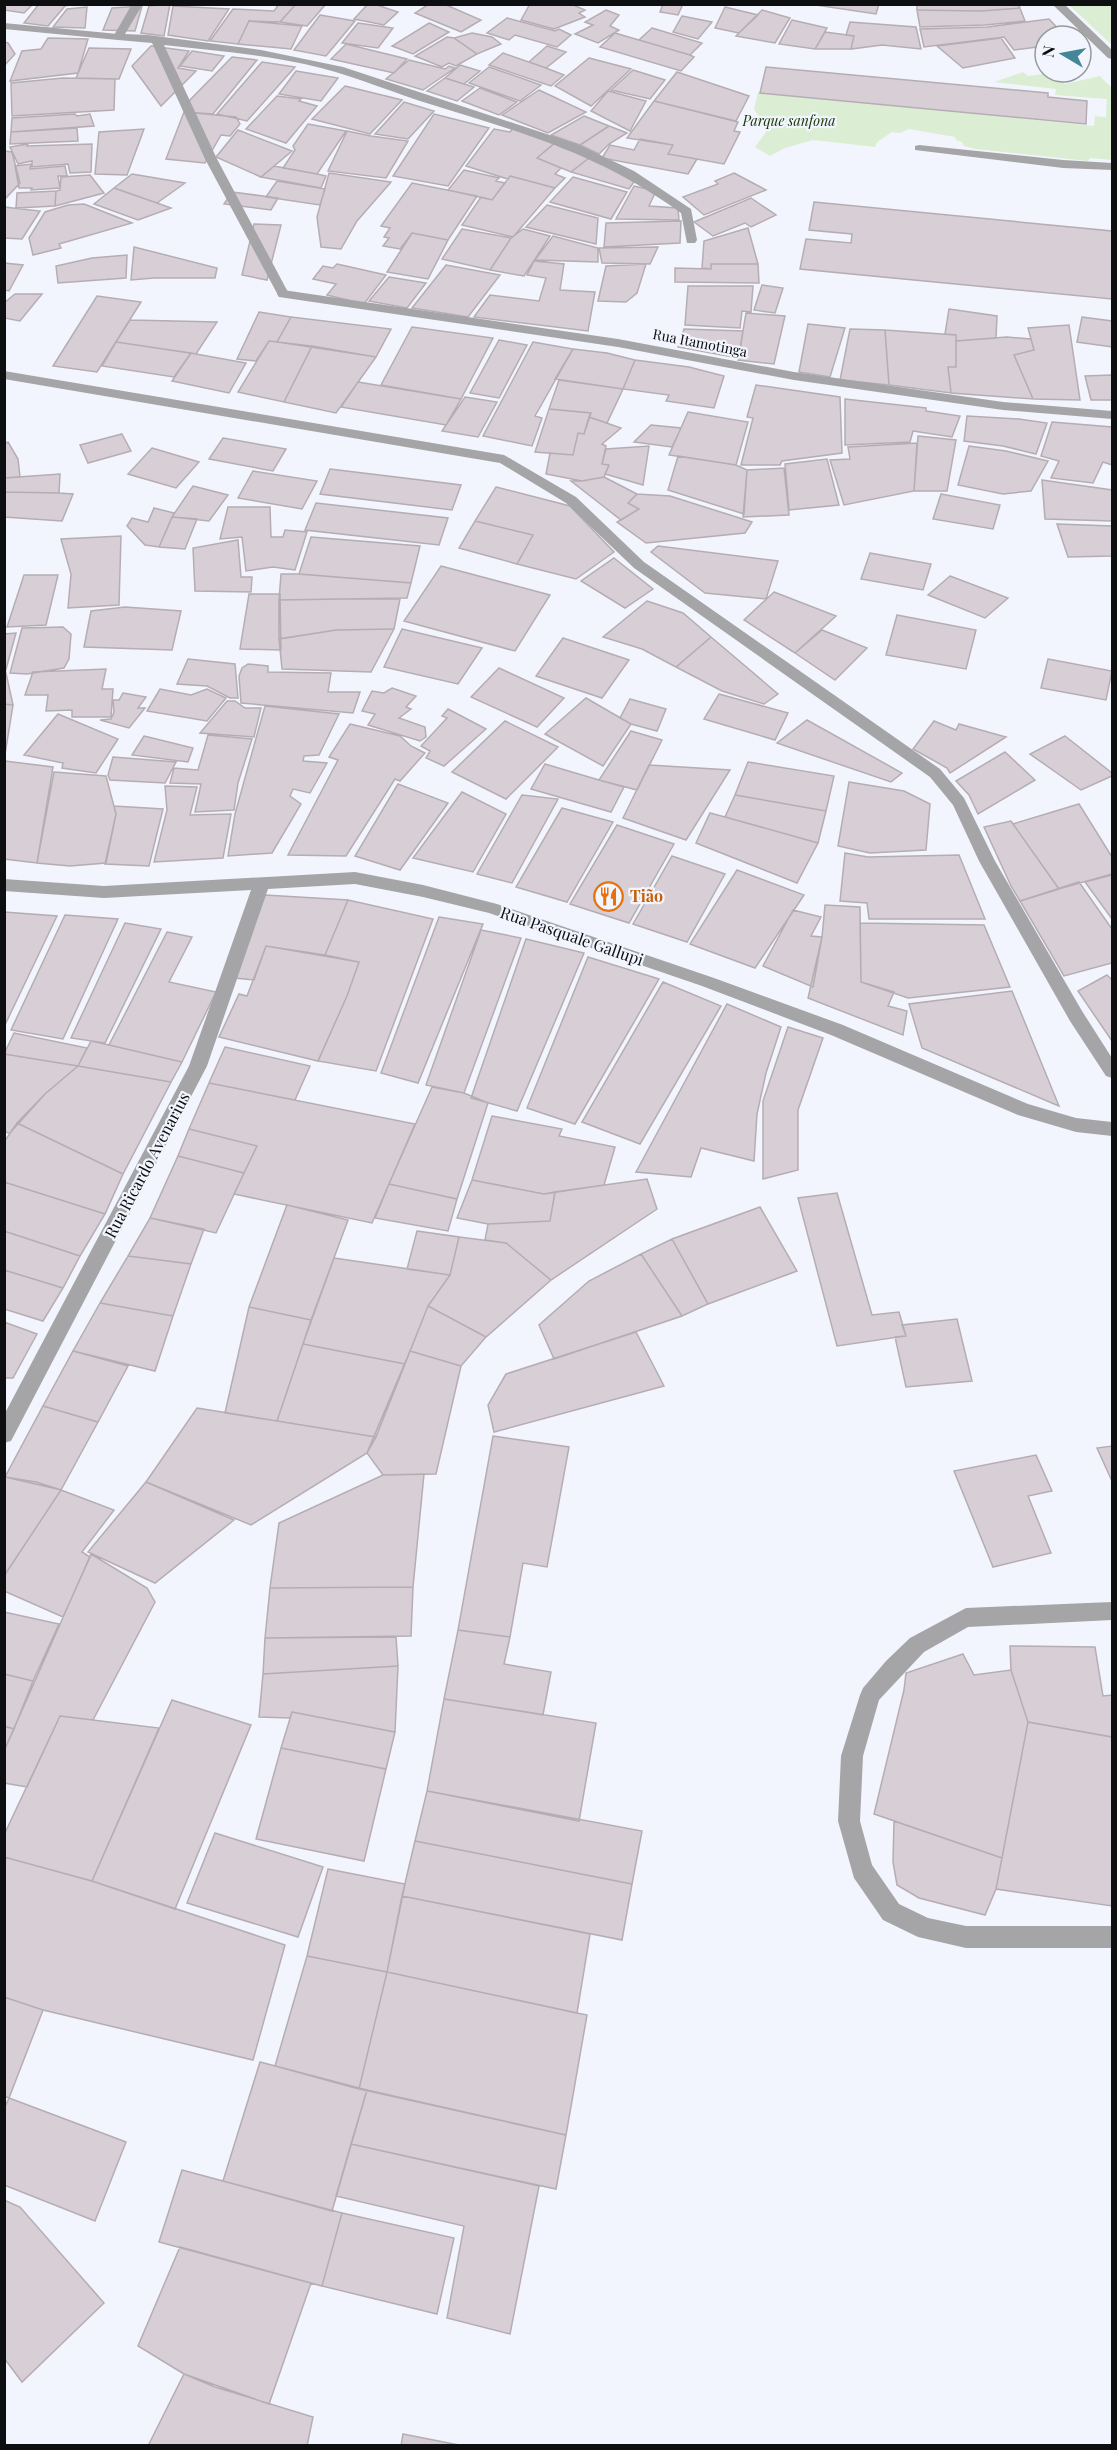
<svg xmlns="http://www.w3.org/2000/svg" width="1117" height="2450" font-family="'Playfair Display',serif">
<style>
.green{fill:#dbedd3}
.building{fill:#d7cfd5;stroke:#b5adb3;stroke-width:1.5}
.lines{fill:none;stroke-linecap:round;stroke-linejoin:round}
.service{fill:#a5a5a8;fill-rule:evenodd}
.pedestrian{fill:#a5a5a8;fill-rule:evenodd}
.minor{fill:#a5a5a8;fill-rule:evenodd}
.labels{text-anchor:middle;stroke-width:4.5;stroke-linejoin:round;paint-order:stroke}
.far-park-label{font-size:14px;font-style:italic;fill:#143700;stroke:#f2f5fd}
.far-street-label{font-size:14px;fill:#0d0e10;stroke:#f2f5fd}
.food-label{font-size:16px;font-weight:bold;fill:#c56008;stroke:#f2f5fd;text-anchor:start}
.street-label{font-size:16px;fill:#0d0e10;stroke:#f2f5fd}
</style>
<rect width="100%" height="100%" fill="#f2f5fd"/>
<path class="green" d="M 1069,5 L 1112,5 L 1112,45 Z
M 1023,72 L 1028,76 L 1051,73 L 1065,84 L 1100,76 L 1112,88 L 1112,160 L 1090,158 L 1088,161 L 976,149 L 964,146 L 962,142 L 956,140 L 955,137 L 909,129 L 900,133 L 892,132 L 877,142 L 875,147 L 813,140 L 785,148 L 770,156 L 755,147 L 766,132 L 762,127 L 764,122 L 754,110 L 758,92 L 1094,126 L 1095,116 L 1106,117 L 1107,99 L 1055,95 L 1056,89 L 994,82 Z"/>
<path class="building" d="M 6,4 L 33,4 L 24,13 L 4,10 Z
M 39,4 L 73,4 L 65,6 L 48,26 L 24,23 Z
M 170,4 L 164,36 L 141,33 L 149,6 Z
M 279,4 L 296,4 L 280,22 L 249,21 L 238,44 L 210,41 L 233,9 L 274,11 Z
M 296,4 L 326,4 L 307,26 L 280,22 Z
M 368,4 L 374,4 L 398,12 L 384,25 L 354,19 Z
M 429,4 L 444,4 L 481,20 L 461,32 L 415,13 Z
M 530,4 L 571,4 L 585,10 L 579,13 L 585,17 L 554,29 L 521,20 Z
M 663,4 L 683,4 L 678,15 L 660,12 Z
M 809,4 L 879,4 L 876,14 Z
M 917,4 L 1018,4 L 1020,8 L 981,11 L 917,10 Z
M 142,6 L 135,31 L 103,30 L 112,8 Z
M 173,6 L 229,9 L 208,41 L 168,35 Z
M 87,7 L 85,28 L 53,27 L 67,9 Z
M 725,7 L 758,15 L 739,33 L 715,28 Z
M 1020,8 L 1025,21 L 985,25 L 920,27 L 917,10 L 981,11 Z
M 606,10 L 619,15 L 610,26 L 619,30 L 598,43 L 575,34 L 593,25 L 585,22 Z
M 762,10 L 790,18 L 775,43 L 736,36 Z
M 320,15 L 355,21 L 326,56 L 294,50 Z
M 682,16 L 712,22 L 698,39 L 673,32 Z
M 507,18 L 555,31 L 559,29 L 571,35 L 557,47 L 515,35 L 509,40 L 487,33 Z
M 1049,19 L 1065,36 L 1045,36 L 1045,46 L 1014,50 L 1004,37 L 924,47 L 920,29 L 987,27 Z
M 792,20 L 827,28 L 815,49 L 779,44 Z
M 249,21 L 302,26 L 291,49 L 238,44 Z
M 850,22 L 916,27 L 921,49 L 882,45 L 851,49 L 854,36 L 846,35 Z
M 358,23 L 393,28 L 378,48 L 342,43 Z
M 429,23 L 449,32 L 413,54 L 392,46 Z
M 652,28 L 702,43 L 690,55 L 639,40 Z
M 825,32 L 854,36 L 851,49 L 815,49 Z
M 472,33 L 492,37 L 501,44 L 477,54 L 454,38 Z
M 615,33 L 690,55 L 694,57 L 681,71 L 600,47 Z
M 447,37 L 454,38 L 477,54 L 456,66 L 449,63 L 442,67 L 415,56 Z
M 48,38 L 88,39 L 78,73 L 10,81 L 22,51 L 41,49 Z
M 1001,38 L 1015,58 L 963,68 L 937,46 Z
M 4,42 L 8,43 L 15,54 L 5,65 Z
M 346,44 L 407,59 L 394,73 L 331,59 Z
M 151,46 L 189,51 L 178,68 L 196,71 L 161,106 L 132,66 Z
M 547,46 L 566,52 L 546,68 L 529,62 Z
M 89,48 L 131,49 L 119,79 L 76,78 Z
M 192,51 L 224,56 L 212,71 L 180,66 Z
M 503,53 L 546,68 L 564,75 L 551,86 L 489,65 Z
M 232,57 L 257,60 L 213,114 L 184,112 L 190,100 Z
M 589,58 L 631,69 L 591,106 L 555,86 Z
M 409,60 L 445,69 L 449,66 L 455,68 L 423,90 L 386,79 Z
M 262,62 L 295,67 L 247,121 L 217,114 Z
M 460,65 L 480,71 L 464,84 L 445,78 Z
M 489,67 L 541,85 L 520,101 L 469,83 Z
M 766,67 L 1048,93 L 1048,97 L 1087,101 L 1086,124 L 760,93 Z
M 633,70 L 665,80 L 650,99 L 611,90 Z
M 296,71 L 338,78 L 321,101 L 279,94 Z
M 677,72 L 749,96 L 736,121 L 654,101 Z
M 63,78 L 115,79 L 114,110 L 12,116 L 11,83 Z
M 445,78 L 464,84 L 474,87 L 457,101 L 427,91 Z
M 345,86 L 402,100 L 370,134 L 312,119 Z
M 480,88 L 517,102 L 499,115 L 462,101 Z
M 539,90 L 586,112 L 548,133 L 502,115 Z
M 608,91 L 646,101 L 630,131 L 591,111 Z
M 277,96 L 301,99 L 299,101 L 317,106 L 286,143 L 246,129 Z
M 654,101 L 738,122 L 734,131 L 740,132 L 724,164 L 668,154 L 673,145 L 627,138 Z
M 404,102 L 434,111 L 408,139 L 375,134 Z
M 184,112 L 236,117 L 240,124 L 230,136 L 221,135 L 205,163 L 166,159 Z
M 75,114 L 77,116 L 90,114 L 94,126 L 11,132 L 12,118 Z
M 434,114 L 489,128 L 448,186 L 393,176 Z
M 584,116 L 609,126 L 580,145 L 551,135 Z
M 308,124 L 346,131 L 317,174 L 283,168 L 295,150 L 293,146 Z
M 609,126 L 627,133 L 609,144 L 599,154 L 580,145 Z
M 77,128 L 78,141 L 10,144 L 11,132 Z
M 513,128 L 556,142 L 537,158 L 561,168 L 555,174 L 565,178 L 555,188 L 510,176 L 508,179 L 466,166 L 494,129 L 510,132 Z
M 144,129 L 127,175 L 95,174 L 99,132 Z
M 238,130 L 292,151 L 261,177 L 216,157 Z
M 347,131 L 371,136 L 408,141 L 386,178 L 328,171 Z
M 640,139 L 673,145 L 668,154 L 697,159 L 688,174 L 602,158 L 610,145 L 634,150 Z
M 556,142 L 589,158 L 571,172 L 537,158 Z
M 28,144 L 27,146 L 92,144 L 91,172 L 70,173 L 68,164 L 32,167 L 32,161 L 18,164 L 10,147 Z
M 4,151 L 12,152 L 20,183 L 4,200 Z
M 589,158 L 636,179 L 629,189 L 571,172 Z
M 31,164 L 30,169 L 65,166 L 67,176 L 58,176 L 60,188 L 31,190 L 32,188 L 19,188 L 15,166 Z
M 274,166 L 317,174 L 326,176 L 321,188 L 261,177 Z
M 464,170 L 499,178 L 496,181 L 505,183 L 492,200 L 448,190 Z
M 329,173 L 391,182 L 357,221 L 341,249 L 321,247 L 317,217 Z
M 734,173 L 766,190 L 704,215 L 683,197 L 718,184 L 715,181 Z
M 132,174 L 185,183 L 157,203 L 114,188 Z
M 90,175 L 104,193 L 55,206 L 56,191 L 60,190 L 61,177 Z
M 510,176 L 555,188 L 513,237 L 462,225 L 481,197 L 492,200 Z
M 573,177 L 627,192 L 611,219 L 550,202 Z
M 277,181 L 325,189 L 320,205 L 266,197 Z
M 412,183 L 477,196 L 448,240 L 412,233 L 400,249 L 383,246 L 389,238 L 384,237 L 390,228 L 381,226 Z
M 634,186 L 656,191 L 649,206 L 678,208 L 679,220 L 616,219 Z
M 114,188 L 157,203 L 171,208 L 138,220 L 94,204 Z
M 56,191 L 55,206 L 16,208 L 17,193 Z
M 232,192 L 278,198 L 271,210 L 224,204 Z
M 751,198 L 776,215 L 751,227 L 745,223 L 713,236 L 694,222 Z
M 814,202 L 1112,231 L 1112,299 L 800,269 L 806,239 L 851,243 L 852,234 L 809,230 Z
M 84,204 L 132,223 L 59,244 L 61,248 L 33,255 L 29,238 L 45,212 L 68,205 Z
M 547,205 L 598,218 L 596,244 L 526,227 Z
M 4,207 L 40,211 L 22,239 L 4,238 Z
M 681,221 L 680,243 L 604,247 L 606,223 Z
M 254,224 L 281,225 L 267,280 L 242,275 Z
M 748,228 L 758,264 L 711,264 L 711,269 L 702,268 L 704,241 Z
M 462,229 L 511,238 L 490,270 L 442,259 Z
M 523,229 L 550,236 L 524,276 L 490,270 L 511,238 Z
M 412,233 L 448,240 L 428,279 L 387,272 Z
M 553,236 L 598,248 L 598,262 L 535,260 Z
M 134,247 L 217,268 L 215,278 L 154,278 L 131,280 Z
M 658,247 L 650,264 L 602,263 L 599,248 Z
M 127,255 L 126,278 L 58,283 L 56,266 L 92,258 Z
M 534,261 L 564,264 L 560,290 L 595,292 L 588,331 L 474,317 L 490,295 L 539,301 L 546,278 L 527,275 Z
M 4,263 L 23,265 L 9,291 L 4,290 Z
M 337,264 L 386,275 L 364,304 L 327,295 L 336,284 L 313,279 L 323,266 L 333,268 Z
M 646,264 L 637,293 L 626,302 L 598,301 L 606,266 Z
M 711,264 L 758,264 L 759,283 L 675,282 L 675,268 L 711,269 Z
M 446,265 L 500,275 L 468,317 L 412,308 Z
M 389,277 L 426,283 L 407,308 L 369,301 Z
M 762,285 L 783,288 L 775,313 L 754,310 Z
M 688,286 L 753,286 L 751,312 L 742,311 L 740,328 L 685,325 Z
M 15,294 L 42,294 L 20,321 L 4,318 L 4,303 Z
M 97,296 L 141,302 L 97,372 L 53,366 Z
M 949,309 L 997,316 L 996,338 L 956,341 L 956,335 L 945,334 Z
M 259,312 L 291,317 L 277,342 L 269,341 L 256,361 L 237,359 Z
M 746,313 L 785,316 L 774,364 L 738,360 Z
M 291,317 L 391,329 L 376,357 L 277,342 Z
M 1082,317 L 1112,321 L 1112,347 L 1077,342 Z
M 130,320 L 217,322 L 196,354 L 116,342 Z
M 808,324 L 845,328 L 830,377 L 799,372 Z
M 1069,325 L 1080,400 L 1033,399 L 1014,355 L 1034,350 L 1028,328 Z
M 412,327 L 493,338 L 461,399 L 381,385 Z
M 684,329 L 743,331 L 739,358 L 678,347 Z
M 850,329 L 885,330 L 889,385 L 840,380 Z
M 885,330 L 956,335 L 956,367 L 948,367 L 951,393 L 889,385 Z
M 1007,337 L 1031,339 L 1034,350 L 1014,355 L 1033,399 L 951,393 L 948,367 L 956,367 L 956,341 Z
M 499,340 L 527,345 L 499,398 L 470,393 Z
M 269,341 L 312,346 L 284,402 L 238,392 Z
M 116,342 L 191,353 L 174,377 L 102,366 Z
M 533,342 L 573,349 L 535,416 L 542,418 L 532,446 L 483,436 Z
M 312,346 L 376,357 L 336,413 L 284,402 Z
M 573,349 L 607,353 L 635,360 L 623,389 L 555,379 Z
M 191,353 L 196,354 L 246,363 L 229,393 L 172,381 Z
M 635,360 L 689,367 L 724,376 L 714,408 L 666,401 L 669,395 L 623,389 Z
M 1112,375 L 1112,400 L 1091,400 L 1085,376 Z
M 559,380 L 623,389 L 607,423 L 589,417 L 591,413 L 549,409 Z
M 358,382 L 461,399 L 446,425 L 341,407 Z
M 756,385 L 840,397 L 842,453 L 782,461 L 780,465 L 741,465 L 753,418 L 747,417 Z
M 465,397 L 497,402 L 478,437 L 442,431 Z
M 845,399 L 926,408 L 926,411 L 960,416 L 952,437 L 913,431 L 910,442 L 845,445 Z
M 549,409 L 591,413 L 584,434 L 578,433 L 573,455 L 535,452 Z
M 688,412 L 748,422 L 736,465 L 669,455 Z
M 967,416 L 1019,419 L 1047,423 L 1036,454 L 1003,446 L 964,441 Z
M 589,417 L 621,428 L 602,444 L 606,446 L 602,464 L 609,465 L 604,477 L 582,481 L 546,474 L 550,453 L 573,455 L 578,433 L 584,434 Z
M 1052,422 L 1112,427 L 1112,465 L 1103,462 L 1093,483 L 1051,478 L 1059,461 L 1041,456 Z
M 651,425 L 681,428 L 672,447 L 634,442 Z
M 122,434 L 131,451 L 88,463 L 80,445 Z
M 918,436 L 956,440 L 947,491 L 914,491 Z
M 223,438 L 286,449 L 273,471 L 209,459 Z
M 8,442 L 18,459 L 20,477 L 4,478 L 4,444 Z
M 917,443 L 914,491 L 844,505 L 830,460 L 850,459 L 848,447 Z
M 649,446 L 643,485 L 605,474 L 609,465 L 602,464 L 606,449 Z
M 969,446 L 1006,451 L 1048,461 L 1031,491 L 1003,494 L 958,485 Z
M 152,448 L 199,462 L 176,488 L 128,474 Z
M 678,456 L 736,465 L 747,470 L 744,514 L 668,490 Z
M 827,459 L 839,505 L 789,510 L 785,464 Z
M 784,468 L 789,515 L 743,517 L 747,470 Z
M 330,469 L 461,485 L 452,510 L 320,494 Z
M 253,471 L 317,481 L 302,509 L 238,498 Z
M 60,474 L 59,493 L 4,492 L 4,478 Z
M 604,477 L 637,494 L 628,503 L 639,509 L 621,520 L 571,481 L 582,481 Z
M 1042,480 L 1112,490 L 1112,521 L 1045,519 Z
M 193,486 L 228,495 L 209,521 L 172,517 Z
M 496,487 L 570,506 L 614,552 L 576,579 L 517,564 L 533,535 L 475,521 Z
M 4,492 L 59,493 L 73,494 L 62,521 L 4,517 Z
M 637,494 L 670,496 L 752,522 L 745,533 L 646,543 L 617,522 L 639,509 L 628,503 Z
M 941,494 L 1000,505 L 993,529 L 933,519 Z
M 316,503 L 448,518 L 439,545 L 305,530 Z
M 228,507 L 270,507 L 271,537 L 283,537 L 285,530 L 307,532 L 295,570 L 273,567 L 246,571 L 242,537 L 220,539 Z
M 154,508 L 174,513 L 159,547 L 145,545 L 127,526 L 132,518 L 148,522 Z
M 172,517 L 197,519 L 185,549 L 159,547 Z
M 475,521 L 533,535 L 517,564 L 459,548 Z
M 1057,524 L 1112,526 L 1112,556 L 1068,557 Z
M 121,536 L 119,605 L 68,608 L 71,574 L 61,539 Z
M 311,537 L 420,546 L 411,583 L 299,574 Z
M 238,540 L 241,577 L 252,577 L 251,592 L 195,591 L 193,548 Z
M 658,546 L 778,561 L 766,599 L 705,593 L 651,552 Z
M 870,553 L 931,564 L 923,590 L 861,579 Z
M 614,558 L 653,589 L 625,608 L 581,581 Z
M 441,566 L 550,595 L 515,651 L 404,621 Z
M 281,574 L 299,574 L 411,583 L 407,598 L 279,600 Z
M 24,575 L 58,575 L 46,625 L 7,627 Z
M 950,576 L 1008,598 L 985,618 L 928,595 Z
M 774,592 L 836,616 L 795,653 L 744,620 Z
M 249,594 L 280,594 L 281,650 L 240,649 Z
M 339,599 L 400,599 L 394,629 L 336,630 L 279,639 L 279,600 Z
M 647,601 L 683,613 L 711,637 L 676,667 L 642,649 L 603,637 Z
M 125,607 L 181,611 L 172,650 L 84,647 L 91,611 Z
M 897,615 L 976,630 L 966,669 L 886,655 Z
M 63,627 L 71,634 L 69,659 L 64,668 L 27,674 L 10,673 L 22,628 Z
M 394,629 L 371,672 L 282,669 L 279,639 L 336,630 Z
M 402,629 L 482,648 L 458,684 L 384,667 Z
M 822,630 L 867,648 L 835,680 L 795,653 Z
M 16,633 L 5,673 L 4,673 L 4,634 Z
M 711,637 L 778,694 L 764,704 L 722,691 L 676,667 Z
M 563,638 L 629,660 L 602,698 L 536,676 Z
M 188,659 L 235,664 L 238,698 L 230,698 L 207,686 L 177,684 Z
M 1048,659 L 1112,671 L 1106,700 L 1041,688 Z
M 248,664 L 268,666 L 268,672 L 331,673 L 328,692 L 360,692 L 353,713 L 241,703 L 239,676 L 242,668 Z
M 499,668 L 564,698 L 537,727 L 471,697 Z
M 106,669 L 102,689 L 113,689 L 111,717 L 72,717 L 72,710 L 46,711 L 48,695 L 25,695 L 33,672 Z
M 4,673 L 6,673 L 13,705 L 4,704 Z
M 392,688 L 416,696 L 406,707 L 411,709 L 399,718 L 425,727 L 426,737 L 420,741 L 368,725 L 375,714 L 362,711 L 372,691 L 384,693 Z
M 160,689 L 191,695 L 207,689 L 226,698 L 207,721 L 147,711 Z
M 123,693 L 146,697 L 138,708 L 145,708 L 129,728 L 100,720 L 111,719 L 114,712 L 113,700 L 119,700 Z
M 719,694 L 788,713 L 775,740 L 704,719 Z
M 586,698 L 631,724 L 603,766 L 545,734 Z
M 630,699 L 666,709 L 657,731 L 631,724 L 620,718 Z
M 227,701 L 235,701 L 245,708 L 261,708 L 254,737 L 200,733 Z
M 4,704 L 13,705 L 4,761 Z
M 265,706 L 339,714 L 319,755 L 304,756 L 303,761 L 327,763 L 310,793 L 293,789 L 290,796 L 301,804 L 272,853 L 228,856 L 235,814 Z
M 448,709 L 486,729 L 444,766 L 426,758 L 430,751 L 421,746 L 447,718 L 442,716 Z
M 58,714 L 118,739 L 96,773 L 62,768 L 63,763 L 24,755 Z
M 807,720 L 902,773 L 891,782 L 777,743 Z
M 505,721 L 558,747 L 506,799 L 452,772 Z
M 934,721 L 956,730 L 959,724 L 1006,737 L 950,773 L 947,768 L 913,749 Z
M 350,724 L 400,736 L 411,746 L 425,753 L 400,781 L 395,779 L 346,856 L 288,855 L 338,760 L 329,757 Z
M 631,731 L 662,740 L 637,790 L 599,780 Z
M 208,735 L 252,739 L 238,783 L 234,810 L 195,812 L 201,784 L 170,783 L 174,768 L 198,770 Z
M 144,736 L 193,748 L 188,762 L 132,755 Z
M 1065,736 L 1112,773 L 1112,776 L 1081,790 L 1030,754 Z
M 1005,752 L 1035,780 L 978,814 L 969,795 L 956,781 Z
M 113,757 L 176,762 L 165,783 L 110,780 L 108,775 Z
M 5,761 L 53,767 L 37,863 L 4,859 Z
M 748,762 L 834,776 L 826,811 L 735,795 Z
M 545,764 L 599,780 L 624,787 L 611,812 L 531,789 Z
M 649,765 L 730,770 L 686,840 L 623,818 Z
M 54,772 L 106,776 L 116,814 L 106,863 L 70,866 L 37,863 Z
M 849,782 L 904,791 L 930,804 L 926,850 L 870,853 L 838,846 Z
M 398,784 L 448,803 L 400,870 L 355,856 Z
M 165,786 L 197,787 L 190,815 L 231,814 L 223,858 L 154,862 L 167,810 Z
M 462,792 L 506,814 L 473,872 L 413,858 Z
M 522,795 L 558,799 L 512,883 L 477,874 Z
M 735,795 L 826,811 L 818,843 L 725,817 Z
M 1079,804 L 1112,857 L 1112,874 L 1059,889 L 1013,824 Z
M 114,806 L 163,809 L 149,866 L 105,864 L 116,814 Z
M 562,808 L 613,822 L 567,902 L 516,887 Z
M 710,813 L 725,817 L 818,843 L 797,883 L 696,843 Z
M 1011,821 L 1013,824 L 1059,889 L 1020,901 L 1011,886 L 984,827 Z
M 617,825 L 674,844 L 629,923 L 570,904 Z
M 845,853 L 868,857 L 959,855 L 985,919 L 869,919 L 867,903 L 840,901 Z
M 672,856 L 725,874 L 687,942 L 633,924 Z
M 737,870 L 804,895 L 755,968 L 690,944 Z
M 1112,875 L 1112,919 L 1085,882 Z
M 1079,882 L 1112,929 L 1112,963 L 1064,976 L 1020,901 Z
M 265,895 L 348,900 L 325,955 L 266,946 L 254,980 L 235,978 Z
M 348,900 L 433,919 L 376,1071 L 318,1061 L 347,996 L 359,962 L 325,955 Z
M 825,905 L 860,907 L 861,982 L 894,992 L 888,1006 L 907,1011 L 903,1035 L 808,998 L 822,937 Z
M 793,910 L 821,917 L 811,936 L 822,937 L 813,987 L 763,966 Z
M 4,912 L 57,916 L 4,1027 Z
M 65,915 L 118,919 L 63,1039 L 11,1030 Z
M 439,917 L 483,924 L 418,1083 L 381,1073 Z
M 125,923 L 161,929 L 105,1043 L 71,1038 Z
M 860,923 L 984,925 L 1010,987 L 908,998 L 861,982 Z
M 481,930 L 521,938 L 464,1093 L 426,1085 Z
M 167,932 L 192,937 L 169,982 L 216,992 L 182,1062 L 109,1045 Z
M 526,939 L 584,953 L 517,1111 L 471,1098 Z
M 266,946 L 359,962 L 347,996 L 318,1061 L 219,1037 L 239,994 L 247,996 Z
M 588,957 L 659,979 L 575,1124 L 527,1108 Z
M 1107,975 L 1112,980 L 1112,1041 L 1078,991 Z
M 663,982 L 721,1006 L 640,1144 L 582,1122 Z
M 1012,991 L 1059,1106 L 922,1048 L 909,1004 Z
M 727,1004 L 781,1027 L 766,1073 L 757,1114 L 754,1161 L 701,1148 L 691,1177 L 636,1172 Z
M 788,1027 L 823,1038 L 798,1110 L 798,1170 L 763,1179 L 763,1101 Z
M 14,1033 L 87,1048 L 78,1066 L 4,1054 Z
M 91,1041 L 109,1045 L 182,1062 L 171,1082 L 78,1066 Z
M 225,1047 L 310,1066 L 295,1100 L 209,1083 Z
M 4,1054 L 78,1066 L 45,1094 L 10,1133 L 4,1132 Z
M 78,1066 L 171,1082 L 123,1174 L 17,1123 L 45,1094 Z
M 209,1083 L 415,1124 L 372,1223 L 234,1194 L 257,1146 L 189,1129 Z
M 432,1087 L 464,1093 L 488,1103 L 457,1199 L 389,1184 Z
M 492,1116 L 562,1129 L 559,1136 L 615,1147 L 604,1185 L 544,1194 L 472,1180 Z
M 17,1123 L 123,1174 L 105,1214 L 4,1182 L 4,1142 Z
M 189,1129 L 257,1146 L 244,1173 L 178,1156 Z
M 178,1156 L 244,1173 L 216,1233 L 150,1218 Z
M 647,1179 L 657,1209 L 551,1280 L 506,1243 L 485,1240 L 488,1224 L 550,1221 L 555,1192 Z
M 472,1180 L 544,1194 L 555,1192 L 550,1221 L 488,1224 L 457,1218 Z
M 4,1182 L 105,1214 L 80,1256 L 4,1231 Z
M 389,1184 L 457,1199 L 448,1231 L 375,1218 Z
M 837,1193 L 872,1315 L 899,1312 L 906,1336 L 837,1346 L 798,1198 Z
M 287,1205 L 348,1220 L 311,1320 L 249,1307 Z
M 760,1207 L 797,1271 L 708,1304 L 672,1239 Z
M 150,1218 L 204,1229 L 191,1264 L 128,1256 Z
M 4,1231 L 80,1256 L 63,1288 L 4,1270 Z
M 417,1231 L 459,1237 L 450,1275 L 407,1269 Z
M 459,1237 L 506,1243 L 551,1280 L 486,1337 L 428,1306 L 450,1275 Z
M 672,1239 L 708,1304 L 682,1316 L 641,1254 Z
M 641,1254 L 682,1316 L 554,1359 L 539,1325 L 589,1281 Z
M 128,1256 L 191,1264 L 173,1316 L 100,1303 Z
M 334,1258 L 450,1275 L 428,1306 L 405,1364 L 303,1344 Z
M 4,1270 L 63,1288 L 43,1321 L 4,1309 Z
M 100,1303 L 173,1316 L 155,1371 L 73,1351 Z
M 428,1306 L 486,1337 L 461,1366 L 410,1351 Z
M 249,1307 L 311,1320 L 277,1421 L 225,1413 Z
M 957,1319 L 972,1381 L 906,1387 L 895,1337 L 906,1336 L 902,1325 Z
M 4,1322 L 37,1334 L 13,1378 L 4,1378 Z
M 636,1332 L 664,1386 L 494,1432 L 488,1405 L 506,1374 Z
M 303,1344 L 405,1364 L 376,1437 L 277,1421 Z
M 73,1351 L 128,1366 L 98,1422 L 43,1406 Z
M 410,1351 L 461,1366 L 436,1474 L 383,1475 L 367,1453 Z
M 43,1406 L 98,1422 L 61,1490 L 5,1477 Z
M 197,1408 L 277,1421 L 376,1437 L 367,1453 L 251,1525 L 146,1482 Z
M 493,1436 L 569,1447 L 547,1567 L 523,1563 L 510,1637 L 458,1630 Z
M 1112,1446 L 1112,1481 L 1097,1448 Z
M 1036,1455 L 1052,1491 L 1028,1496 L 1051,1553 L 993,1567 L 954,1471 Z
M 424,1474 L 413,1587 L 270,1588 L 279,1523 L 383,1475 Z
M 5,1477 L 36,1482 L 61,1490 L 4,1576 Z
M 146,1482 L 234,1520 L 155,1583 L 88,1552 Z
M 61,1490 L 114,1510 L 82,1552 L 90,1557 L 63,1617 L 4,1591 L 4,1576 Z
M 91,1554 L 147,1588 L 155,1602 L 93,1720 L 60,1716 L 27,1787 L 4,1783 L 4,1751 Z
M 413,1587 L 411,1636 L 265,1638 L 270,1588 Z
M 4,1612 L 59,1624 L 33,1681 L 4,1674 Z
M 458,1630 L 510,1637 L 504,1664 L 551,1672 L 543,1715 L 444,1699 Z
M 396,1637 L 398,1666 L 263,1674 L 265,1638 Z
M 1010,1646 L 1095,1647 L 1103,1696 L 1112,1695 L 1112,1737 L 1028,1722 L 1011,1670 Z
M 963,1654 L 974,1675 L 1011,1670 L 1028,1722 L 1002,1858 L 874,1814 L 904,1690 L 906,1673 Z
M 398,1666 L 395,1732 L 292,1712 L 290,1718 L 259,1717 L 263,1674 Z
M 4,1674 L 33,1681 L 14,1729 L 4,1726 Z
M 444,1699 L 596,1723 L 579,1821 L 427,1791 Z
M 172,1700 L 251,1725 L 175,1909 L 92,1881 Z
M 292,1712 L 395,1732 L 386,1769 L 281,1748 Z
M 60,1716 L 159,1728 L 92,1881 L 4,1857 L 4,1835 Z
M 1028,1722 L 1112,1737 L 1112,1906 L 996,1889 Z
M 4,1726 L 14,1729 L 4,1751 Z
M 281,1748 L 386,1769 L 364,1861 L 256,1839 Z
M 427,1791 L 642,1831 L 632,1884 L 415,1841 Z
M 894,1821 L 1002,1858 L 996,1889 L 985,1915 L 919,1898 L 897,1885 L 893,1862 Z
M 215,1833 L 323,1867 L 298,1937 L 187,1903 Z
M 415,1841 L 632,1884 L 622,1940 L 402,1896 Z
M 4,1857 L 92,1881 L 285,1945 L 253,2060 L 43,2010 L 4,1997 Z
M 328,1869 L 405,1884 L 387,1972 L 307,1956 Z
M 402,1896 L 590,1934 L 577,2013 L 387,1972 Z
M 307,1956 L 387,1972 L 359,2089 L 275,2066 Z
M 387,1972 L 587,2015 L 566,2135 L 359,2089 Z
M 4,1997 L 43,2010 L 9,2098 L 4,2096 Z
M 260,2062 L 367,2090 L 332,2211 L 223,2181 Z
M 367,2090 L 566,2135 L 556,2189 L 351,2144 Z
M 9,2098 L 126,2142 L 95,2221 L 4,2185 L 4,2109 Z
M 351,2144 L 539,2186 L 510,2334 L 447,2318 L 464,2226 L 336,2196 Z
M 182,2170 L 342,2213 L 322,2286 L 159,2242 Z
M 4,2200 L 20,2207 L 104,2303 L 22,2382 L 4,2358 Z
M 342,2213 L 454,2238 L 437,2314 L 322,2286 Z
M 180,2247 L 311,2283 L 269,2404 L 184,2374 L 138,2346 Z
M 184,2374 L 215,2387 L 313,2417 L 307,2446 L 148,2446 Z
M 403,2434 L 464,2446 L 401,2446 Z"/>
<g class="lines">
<path class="service" d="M 919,145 L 1063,160 L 1112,163 L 1112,170 L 1063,168 L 915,150 L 915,146 Z
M 4,371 L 504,455 L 576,497 L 644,562 L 940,769 L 964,798 L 995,861 L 1082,1011 L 1112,1058 L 1112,1078 L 1106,1076 L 1070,1021 L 979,861 L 953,805 L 930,777 L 634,568 L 566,503 L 500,463 L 4,379 Z
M 1112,1602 L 1112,1620 L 968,1627 L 924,1652 L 879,1700 L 863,1756 L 860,1821 L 872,1865 L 899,1904 L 928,1918 L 966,1926 L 1112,1926 L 1112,1948 L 966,1948 L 918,1937 L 883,1920 L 854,1878 L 838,1821 L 841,1756 L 860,1695 L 863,1688 L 886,1661 L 910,1638 L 966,1608 Z"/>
<path class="pedestrian" d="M 132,4 L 143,4 L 125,34 L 148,35 L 261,50 L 343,67 L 577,144 L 634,171 L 691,209 L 697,240 L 695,243 L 687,243 L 681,213 C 601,155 527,134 433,105 C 396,94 360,78 321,68 C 270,55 217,51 164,45 L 217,159 L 289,294 L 287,297 L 279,297 L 205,159 L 152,43 L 118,40 L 113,37 Z"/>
<path class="minor" d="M 1052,4 L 1064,4 L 1112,50 L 1112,59 L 1108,58 Z
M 4,23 L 118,34 L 123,37 L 118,40 L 4,29 Z
M 283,290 L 618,339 L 794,372 L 1003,402 L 1112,411 L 1112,419 L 1003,410 L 794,380 L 618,347 L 279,297 L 277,294 Z
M 355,872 L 423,885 L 497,904 L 714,978 L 843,1025 L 1028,1104 L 1076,1118 L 1112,1122 L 1112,1136 L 1076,1132 L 1018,1115 L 831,1035 L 702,986 L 489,913 L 423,897 L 355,884 L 268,889 L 207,1066 L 11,1441 L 4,1443 L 4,1415 L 189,1066 L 251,890 L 104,898 L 4,891 L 4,879 L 104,886 Z"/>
</g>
<defs>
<symbol id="restaurant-ring" viewBox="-11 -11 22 22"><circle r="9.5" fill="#f2f5fd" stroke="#e8710a" stroke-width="1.5"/><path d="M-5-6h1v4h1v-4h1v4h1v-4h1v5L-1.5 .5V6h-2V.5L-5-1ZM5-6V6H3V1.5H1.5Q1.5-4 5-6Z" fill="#e8710a"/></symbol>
</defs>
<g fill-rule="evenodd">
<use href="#restaurant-ring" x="592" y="880" width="33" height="33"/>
</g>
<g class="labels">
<g class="far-park-label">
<text x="789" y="126">Parque sanfona</text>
</g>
<g class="far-street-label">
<text transform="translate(700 343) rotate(11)" y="5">Rua Itamotinga</text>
</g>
<g class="food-label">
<text x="630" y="902">Tião</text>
</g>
<g class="street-label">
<text transform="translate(572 936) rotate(19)" y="6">Rua Pasquale Gallupi</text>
<text transform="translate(147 1165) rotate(-62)" y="6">Rua Ricardo Avenarius</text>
</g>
</g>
<rect width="1117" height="2450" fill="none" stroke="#0d0e10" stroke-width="12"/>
<g transform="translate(1063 54) rotate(280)"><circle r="28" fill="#f2f5fd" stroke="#96999e" stroke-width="1.5"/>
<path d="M0-4.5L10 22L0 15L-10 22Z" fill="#448697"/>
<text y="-9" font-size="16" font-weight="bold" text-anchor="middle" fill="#0d0e10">N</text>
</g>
</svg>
